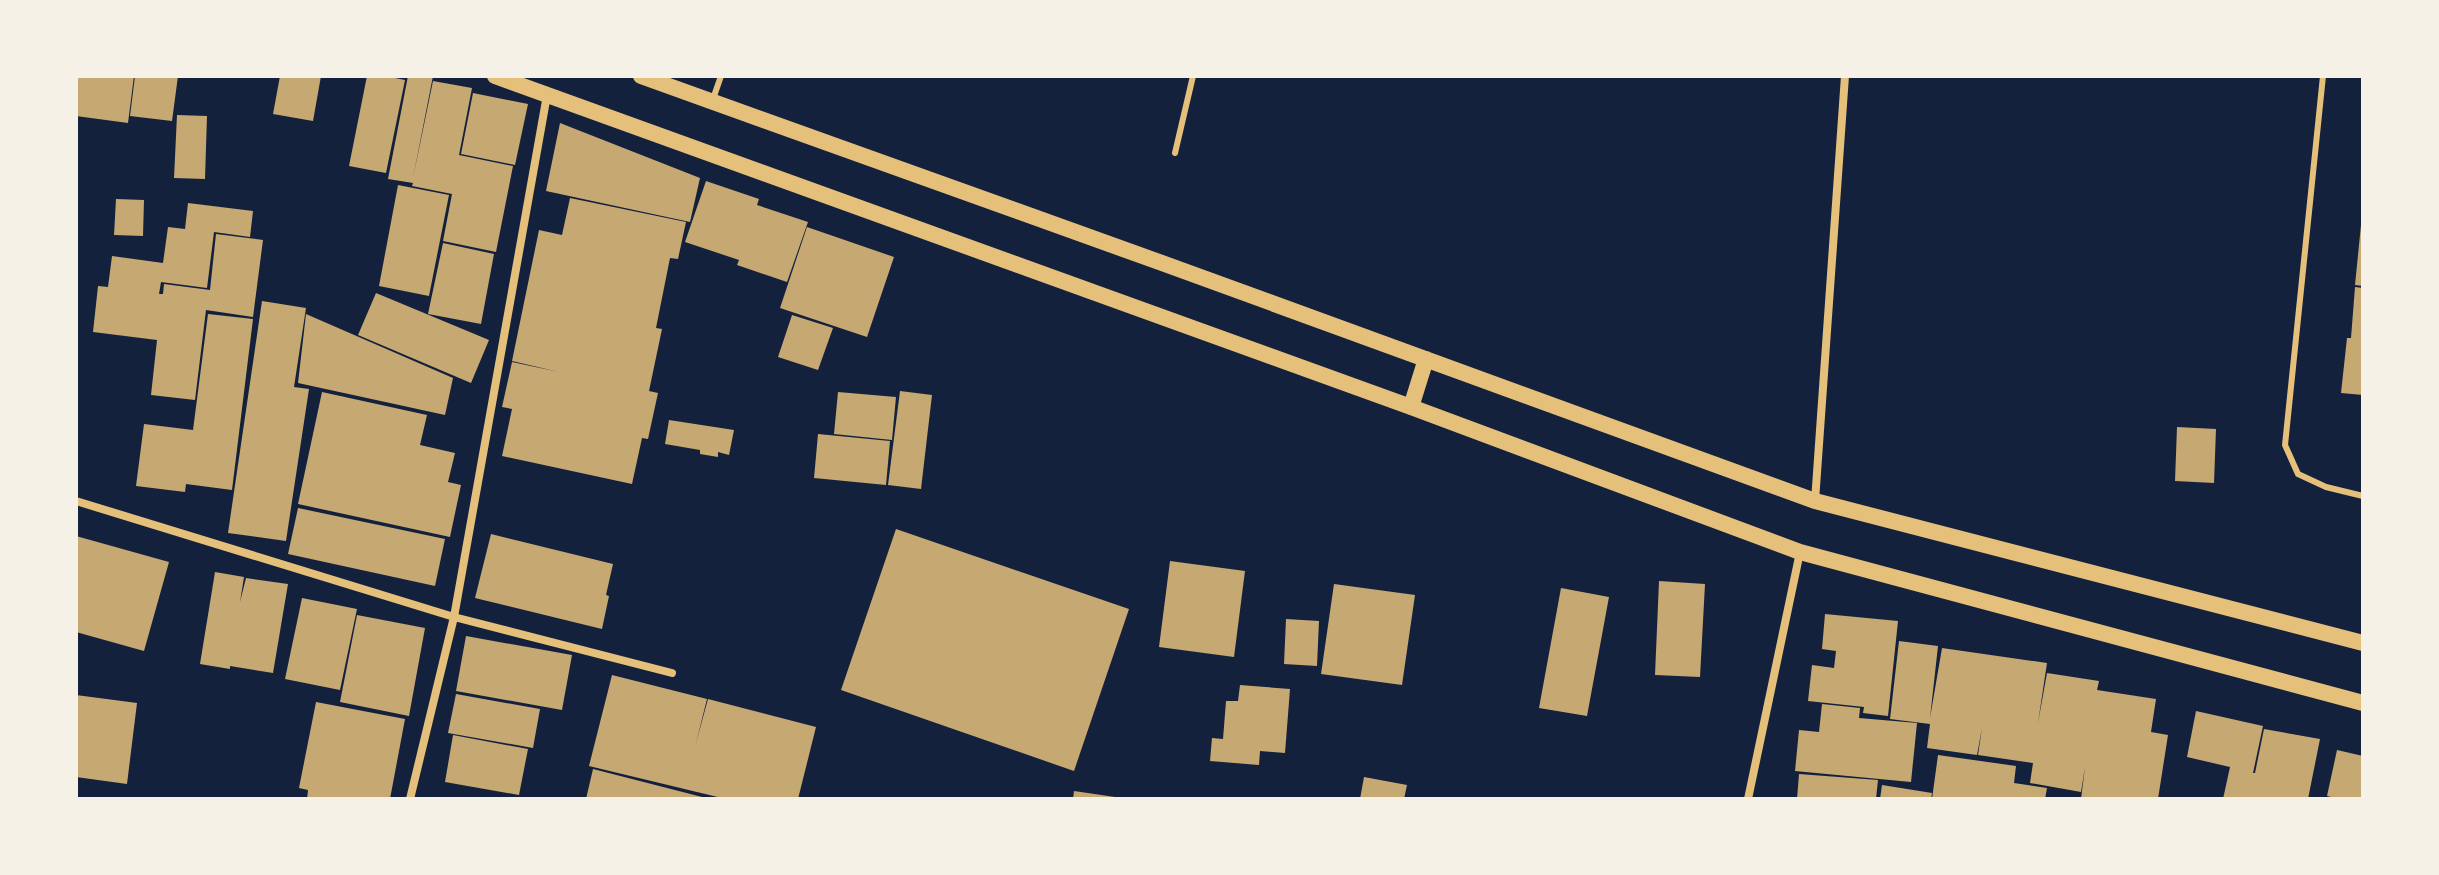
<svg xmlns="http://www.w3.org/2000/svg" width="2439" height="875" font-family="'Archivo Narrow',sans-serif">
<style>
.building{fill:#c6a872}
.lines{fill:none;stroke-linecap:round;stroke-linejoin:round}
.service{stroke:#e5c07b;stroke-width:6}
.minor{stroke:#e5c07b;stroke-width:8}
.secondary{stroke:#e5c07b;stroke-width:16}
</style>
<rect width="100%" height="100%" fill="#14213d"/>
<path class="building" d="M 76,76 L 134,76 L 128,123 L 76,116 Z
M 135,76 L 178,76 L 172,121 L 130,116 Z
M 280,76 L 321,76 L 313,121 L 273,114 Z
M 367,76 L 385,76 L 405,80 L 386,173 L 349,166 Z
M 408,76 L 433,76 L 413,178 L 433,81 L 472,88 L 459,155 L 513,166 L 496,252 L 443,241 L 452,194 L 412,186 L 413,183 L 388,179 Z
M 473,93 L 528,104 L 515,165 L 461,154 Z
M 177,115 L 207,116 L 205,179 L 174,178 Z
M 560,123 L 700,178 L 690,222 L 546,191 Z
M 706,181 L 759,199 L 757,205 L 808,222 L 787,282 L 737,265 L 739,260 L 685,242 Z
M 398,185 L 449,195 L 429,296 L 379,286 Z
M 570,198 L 686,222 L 678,259 L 670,258 L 656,328 L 662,329 L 649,391 L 658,393 L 648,439 L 642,438 L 632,484 L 502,456 L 512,409 L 502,407 L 512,362 L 559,372 L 512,361 L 539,230 L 562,235 Z
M 116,199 L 144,200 L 143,236 L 114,235 Z
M 188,203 L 253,211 L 250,237 L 214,232 L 207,288 L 161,282 L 159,294 L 163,294 L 164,284 L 210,290 L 216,234 L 263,240 L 253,317 L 206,310 L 195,400 L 151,395 L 157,340 L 93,332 L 98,286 L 108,287 L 112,256 L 163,263 L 168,227 L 185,229 Z
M 2361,225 L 2363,225 L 2363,286 L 2355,285 Z
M 807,227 L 894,257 L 867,337 L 780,308 Z
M 443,243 L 494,254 L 481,324 L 428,314 Z
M 2355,287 L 2363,288 L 2363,395 L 2341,393 L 2347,338 L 2351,338 Z
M 376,293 L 489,340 L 471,383 L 358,335 Z
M 262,301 L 306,308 L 294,387 L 309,389 L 286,541 L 228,533 Z
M 208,314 L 253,319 L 232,490 L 186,484 L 185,492 L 136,486 L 144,424 L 193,430 Z
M 306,314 L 453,378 L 445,415 L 298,383 Z
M 792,315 L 833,328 L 818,370 L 778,357 Z
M 900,391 L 932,395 L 921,489 L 888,485 Z
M 322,392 L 427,415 L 420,445 L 455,453 L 448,482 L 461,485 L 450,537 L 298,504 Z
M 838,392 L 896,397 L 892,440 L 834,434 Z
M 669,420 L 734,430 L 729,455 L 718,452 L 718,457 L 700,454 L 700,450 L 665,444 Z
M 2177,427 L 2216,429 L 2214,483 L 2175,481 Z
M 818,434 L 890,441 L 886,485 L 814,478 Z
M 298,508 L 445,539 L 435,586 L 288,554 Z
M 896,529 L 1129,609 L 1074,771 L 841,690 Z
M 491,534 L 613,564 L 606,595 L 609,596 L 602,629 L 475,598 Z
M 76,536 L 169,562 L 144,651 L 76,632 Z
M 1170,561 L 1245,571 L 1234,657 L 1159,647 Z
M 215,572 L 244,577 L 240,602 L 246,578 L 288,584 L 273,673 L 230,666 L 230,669 L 200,664 Z
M 1659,581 L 1705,584 L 1700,677 L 1655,675 Z
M 1334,584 L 1415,595 L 1402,685 L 1321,674 Z
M 1561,588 L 1609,597 L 1587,716 L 1539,708 Z
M 302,598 L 357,609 L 340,690 L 285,679 Z
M 1825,614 L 1898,621 L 1888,716 L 1863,713 L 1864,707 L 1808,701 L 1812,665 L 1834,668 L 1836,651 L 1822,649 Z
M 357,615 L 425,628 L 409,716 L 340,702 Z
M 1286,619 L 1319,621 L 1317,666 L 1284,664 Z
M 466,636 L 572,655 L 562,710 L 456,691 Z
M 1899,641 L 1938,646 L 1930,718 L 1942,648 L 2047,663 L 2038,723 L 2047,673 L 2099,681 L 2097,690 L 2156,699 L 2151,732 L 2168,735 L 2158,799 L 2081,799 L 2085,767 L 2081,792 L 2030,783 L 2033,763 L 1978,755 L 1982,728 L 1977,755 L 1927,748 L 1930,724 L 1890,719 Z
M 612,675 L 707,699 L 696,743 L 708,699 L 816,727 L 798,799 L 726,799 L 589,766 Z
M 1240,685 L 1290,689 L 1285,753 L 1260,751 L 1259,765 L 1210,761 L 1212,738 L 1223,739 L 1226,701 L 1238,701 Z
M 456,694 L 540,709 L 533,748 L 448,733 Z
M 76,695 L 137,703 L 127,784 L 76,777 Z
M 316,702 L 405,719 L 390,799 L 307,799 L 308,790 L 299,788 Z
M 1822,704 L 1860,708 L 1859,718 L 1917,723 L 1911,782 L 1795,771 L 1799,730 L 1819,732 Z
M 2196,711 L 2263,726 L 2253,773 L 2255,773 L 2264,729 L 2320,739 L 2308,799 L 2223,799 L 2230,767 L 2187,757 Z
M 453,735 L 528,749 L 519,795 L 445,782 Z
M 2337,750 L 2363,756 L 2363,799 L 2339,799 L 2327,796 Z
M 1938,755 L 2016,766 L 2014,783 L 2047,788 L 2045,799 L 1932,799 Z
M 593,769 L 706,798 L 706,799 L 586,799 Z
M 1799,774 L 1878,780 L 1876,799 L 1797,799 Z
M 1364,777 L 1407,785 L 1404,799 L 1360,799 Z
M 1882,785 L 1932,793 L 1931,799 L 1880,799 Z
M 1074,791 L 1115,797 L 1115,799 L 1073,799 Z"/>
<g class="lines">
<path class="service" d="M 2323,76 L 2285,445 L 2298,474 L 2326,487 L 2363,496
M 713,99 L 721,76
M 1175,153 L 1193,76"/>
<path class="minor" d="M 76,501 L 454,617 L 672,673
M 1815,501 L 1845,76
M 410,799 L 454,617 L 547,95
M 1748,799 L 1800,552"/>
<path class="secondary" d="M 495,76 L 1411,407 L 1800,552 L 2363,703
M 641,76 L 1162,263 L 1815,501 L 2363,643
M 1411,407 L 1426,359"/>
</g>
<rect width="2439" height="875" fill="none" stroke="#f6f1e7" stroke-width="156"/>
</svg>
